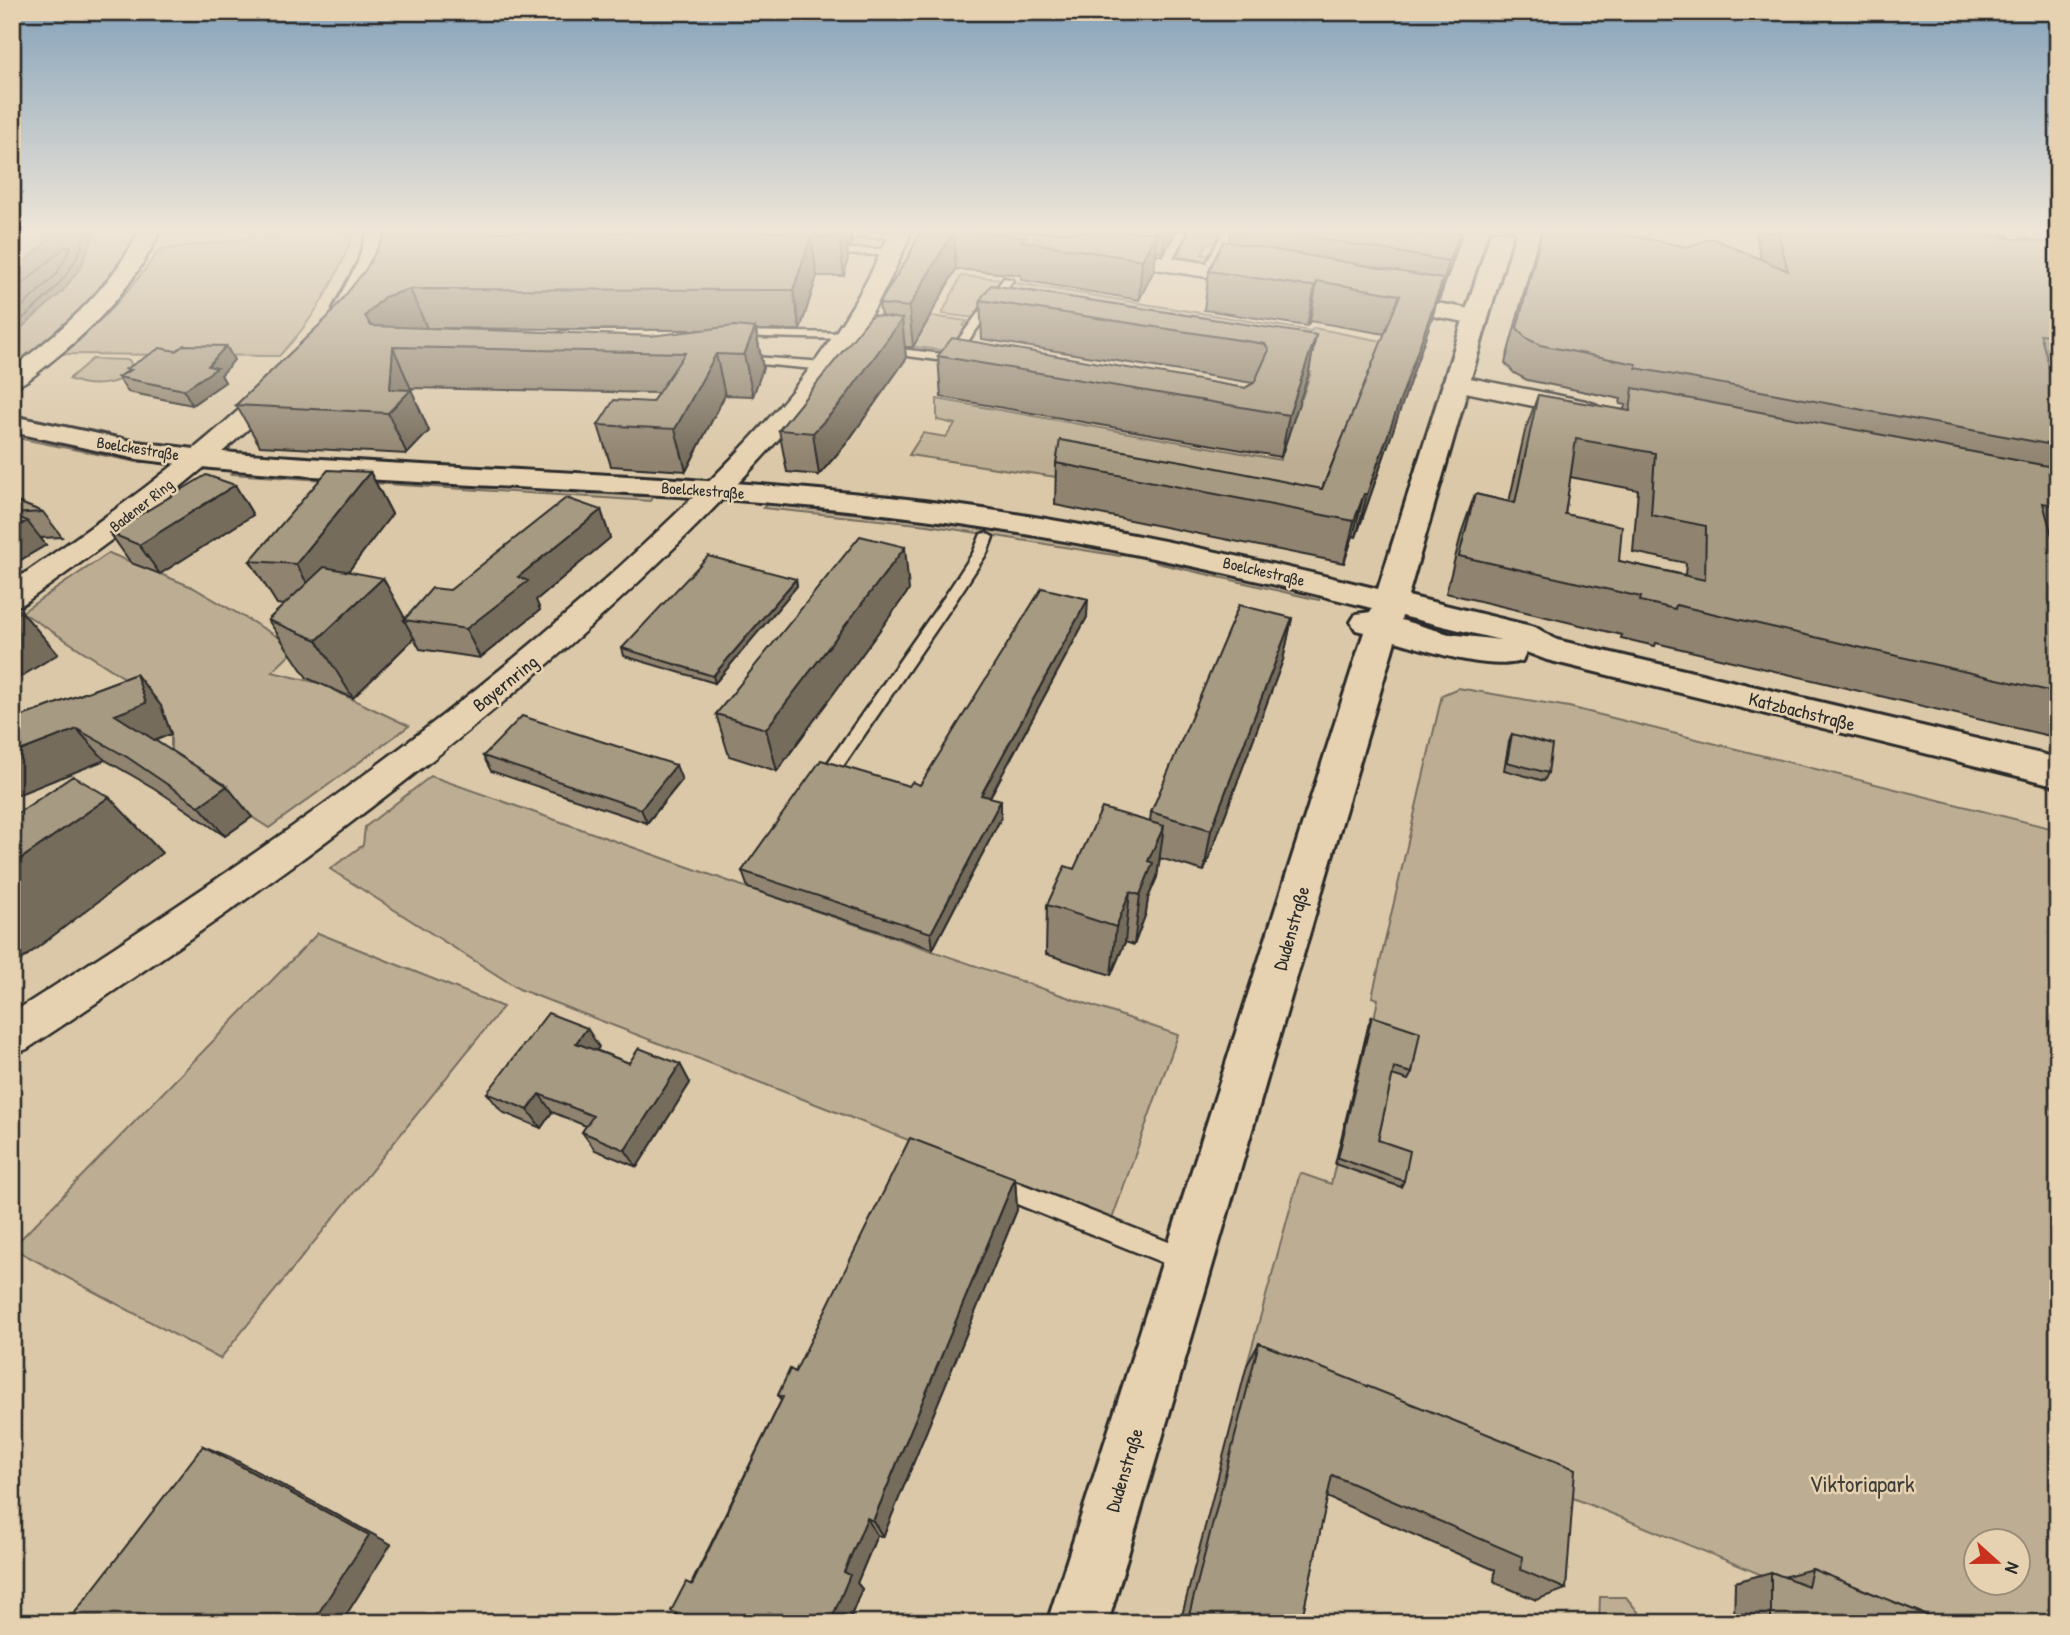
<svg xmlns="http://www.w3.org/2000/svg" width="2070" height="1635" font-family="'Patrick Hand',sans-serif">
<style>
.green{fill:#bdae93;stroke:#746c5f;stroke-width:2;fill-rule:evenodd}
.water{fill:#928875;stroke:#696357;stroke-width:2}
.lines{fill:none;stroke-linecap:round;stroke-linejoin:round}
.shore{stroke:#545049;stroke-width:2}
.lane-casing{stroke:#2b2b2b;stroke-width:5}
.street-casing{stroke:#2b2b2b;stroke-width:5}
.secondary-casing{stroke:#2b2b2b;stroke-width:6}
.lane{fill:#e6d2b0;fill-rule:evenodd}
.street{fill:#e6d2b0;fill-rule:evenodd}
.secondary{fill:#e6d2b0;fill-rule:evenodd}
.rail-casing{stroke:#2b2b2b;stroke-width:5}
.rail{stroke:#e6d2b0;stroke-width:3.5;stroke-dasharray:10;stroke-linecap:butt}
.wall{fill:#908470;stroke:#2b2b2b;stroke-width:2;fill-rule:evenodd}
.shaded-wall{fill:#756c5b;stroke:#2b2b2b;stroke-width:2}
.building{fill:#a79a82;stroke:#2b2b2b;stroke-width:2;fill-rule:evenodd}
.labels{text-anchor:middle;stroke-width:5;stroke-linejoin:round;paint-order:stroke}
.far-street-label{font-size:16px;fill:#2b2b2b;stroke:#e6d2b0}
.street-label{font-size:19px;fill:#2b2b2b;stroke:#e6d2b0}
.near-park-label{font-size:23px;fill:#413f3b;stroke:#e6d2b0}
</style>
<rect width="100%" height="100%" fill="#dbc8a8"/>
<filter id="ink" filterUnits="userSpaceOnUse"><feTurbulence type="fractalNoise" baseFrequency=".0143" numOctaves="2"/><feDisplacementMap in="SourceGraphic" scale="14" xChannelSelector="R" yChannelSelector="G"/><feConvolveMatrix kernelMatrix="1 2 1 2 8 2 1 2 1" color-interpolation-filters="sRGB"/></filter>
<g filter="url(#ink)">
<path class="green" d="M 26,232 L 140,232 C 110,290 60,330 12,372 L 12,245 Z
M 323,232 L 354,232 C 337,280 314,320 279,356 L 64,354 C 100,322 132,290 159,250 L 264,236 Z
M 1189,232 L 1223,232 L 1217,244 L 1207,243 L 1202,254 L 1211,256 L 1208,261 L 1178,255 Z
M 961,276 L 1004,279 L 975,318 L 942,314 Z
M 1011,282 L 1311,331 L 1314,328 L 1382,341 L 1308,523 L 1076,480 L 909,455 L 923,433 L 946,437 L 955,424 L 937,420 L 937,399 L 1281,460 L 1279,394 L 1302,398 L 1311,372 L 984,319 Z
M 931,316 L 967,321 L 963,326 L 968,327 L 949,351 L 876,342 L 916,341 Z
M 92,359 L 129,360 L 134,369 C 118,387 90,388 69,379 Z
M 16,433 L 146,459 L 141,463 L 12,437 Z
M 236,470 L 653,496 L 650,501 L 231,474 Z
M 767,504 L 974,526 L 1064,540 L 1125,554 L 1120,556 L 928,525 L 763,508 Z
M 109,553 L 192,587 L 297,648 L 272,672 L 335,687 L 333,690 L 409,726 L 269,828 L 171,765 L 171,734 L 157,699 L 22,612 Z
M 1157,558 L 1321,595 L 1319,600 L 1157,563 L 1154,560 Z
M 1458,688 L 1569,707 L 2058,830 L 2058,1623 L 1880,1623 L 1247,1365 L 1300,1173 L 1331,1184 L 1369,1023 L 1373,1024 L 1378,999 L 1372,997 L 1442,695 ZM 1976,1540 L 2018,1540 L 2018,1582 L 1976,1582 Z
M 431,776 L 748,888 L 1178,1035 L 1112,1219 L 519,989 L 330,869 L 363,845 L 365,827 Z
M 318,933 L 503,1007 L 220,1359 L 12,1248 Z
M 1600,1597 L 1626,1597 L 1647,1623 L 1599,1623 Z"/>
<path class="water" d="M 57,232 L 94,232 L 82,265 L 62,292 L 12,336 L 12,273 Z"/>
<g class="lines">
<path class="shore" d="M 12,286 L 24,283 L 66,246 L 71,247 L 56,275 L 12,316
M 12,327 C 45,301 76,274 86,232"/>
<defs>
<path id="lane" d="M 816,232 L 904,232 L 905,234 L 900,237 L 836,238 Z
M 1177,232 L 1187,232 L 1169,265 L 1161,265 L 1160,263 Z
M 1223,232 L 1233,232 L 1212,272 L 1204,272 L 1203,270 Z
M 819,249 L 893,249 L 898,252 L 893,255 L 823,254 L 819,253 Z
M 1004,278 L 1013,280 L 966,344 L 958,344 L 958,340 Z
M 692,331 L 696,332 L 696,336 L 563,337 L 557,334 L 563,331 Z
M 734,331 L 845,333 L 851,336 L 845,339 L 730,336 L 730,332 Z
M 883,347 L 951,355 L 957,358 L 951,367 L 947,369 L 941,365 L 944,361 L 879,352 L 877,350 Z
M 741,356 L 825,362 L 831,366 L 825,370 L 737,362 L 735,360 Z
M 986,533 L 993,537 L 987,553 L 955,602 L 839,772 L 827,772 L 825,768 L 827,764 L 945,596 L 973,553 L 981,534 Z
M 1002,1176 L 1194,1252 L 1198,1260 L 1194,1268 L 1186,1272 L 994,1195 L 991,1187 L 994,1179 Z"/>
<path id="street" d="M 139,232 L 160,232 C 134,286 95,327 48,364 C 37,373 26,384 12,387 L 12,368 C 63,330 110,289 139,232 Z
M 367,232 L 388,232 L 380,262 L 353,314 L 337,314 L 333,309 L 358,262 Z
M 890,232 L 911,232 C 863,356 772,451 679,543 C 482,737 257,897 27,1049 L 12,1055 L 12,1013 C 239,869 462,717 658,531 C 751,443 840,352 890,232 Z
M 1107,248 L 1257,271 L 1265,273 L 1268,278 L 1265,283 L 1257,285 L 1099,260 L 1096,255 L 1099,250 Z
M 1387,294 L 1476,310 L 1484,312 L 1488,317 L 1484,322 L 1476,324 L 1379,306 L 1376,301 L 1379,296 Z
M 1455,375 L 1586,401 L 1595,404 L 1599,409 L 1595,414 L 1586,417 L 1446,388 L 1442,383 L 1446,378 Z
M 280,377 L 289,380 L 293,385 L 289,390 C 208,471 116,538 23,604 L 12,607 L 12,582 C 103,520 192,457 271,380 Z"/>
<path id="secondary" d="M 1491,232 L 1513,232 L 1408,596 L 1535,627 L 1557,640 L 2058,758 L 2058,786 L 1547,660 L 1526,652 L 1522,661 C 1486,671 1430,651 1395,641 L 1108,1623 L 1047,1623 L 1364,632 L 1356,630 L 1351,622 L 1356,614 L 1371,612 L 1372,608 C 1214,569 1054,534 892,515 C 666,488 437,488 211,468 L 137,459 L 12,432 L 12,416 L 137,442 L 211,451 C 437,470 664,472 890,497 C 1054,515 1217,550 1378,589 ZM 1402,616 L 1500,640 L 1449,634 L 1401,620 Z"/>
</defs>
<use href="#lane" class="lane-casing"/>
<use href="#street" class="street-casing"/>
<use href="#secondary" class="secondary-casing"/>
<use href="#lane" class="lane"/>
<use href="#street" class="street"/>
<use href="#secondary" class="secondary"/>
<defs>
<path id="rail" d="M 1990,232 L 2058,247"/>
</defs>
<use href="#rail" class="rail-casing"/>
<use href="#rail" class="rail"/>
</g>
<path class="wall" d="M 387,232 L 851,232 L 852,240 L 851,246 L 847,246 L 848,258 L 844,276 L 817,276 L 800,330 L 756,330 L 763,368 L 753,396 L 725,395 L 686,471 L 611,466 L 598,425 L 652,402 L 658,393 L 411,388 L 411,390 L 429,431 L 407,454 L 260,446 L 236,405 L 328,317 L 366,269 ZM 432,328 L 705,330 L 651,336 Z
M 920,232 L 1175,232 L 1163,252 L 1156,251 L 1154,270 L 1139,300 L 1021,280 L 1021,275 L 956,269 L 913,347 L 905,347 L 906,359 L 846,444 L 819,475 L 787,472 L 779,430 L 881,316 L 879,304 L 910,254 Z
M 1230,232 L 1398,232 L 1422,236 L 1463,232 L 1439,300 L 1437,300 L 1432,318 L 1356,537 L 1353,536 L 1344,563 L 1055,505 L 1056,463 L 1322,489 L 1385,334 L 1310,321 L 1307,326 L 1294,324 L 1204,310 L 1209,271 L 1229,242 Z
M 1541,232 L 1614,232 L 1687,247 L 1761,260 L 1756,232 L 1981,232 L 1982,235 L 2058,244 L 2058,375 L 2051,374 L 2054,383 L 2058,388 L 2058,549 L 2055,548 L 2058,557 L 2058,738 L 1656,643 L 1655,646 L 1621,638 L 1622,635 L 1446,593 L 1462,531 L 1475,494 L 1509,502 L 1525,431 L 1538,395 L 1623,410 L 1626,405 L 1620,404 L 1621,399 L 1527,380 L 1514,373 L 1505,363 L 1535,252 ZM 1570,477 L 1638,490 L 1633,552 L 1686,563 L 1685,575 L 1619,561 L 1565,514 Z
M 980,300 L 1316,335 L 1308,376 L 1281,457 L 941,397 L 938,356 L 1245,388 L 1253,383 L 982,339 Z
M 226,346 L 234,360 L 221,375 L 225,382 L 192,405 L 128,392 L 118,377 L 128,371 L 126,369 L 176,351 Z
M 370,472 L 392,514 L 348,572 L 405,619 L 450,590 L 601,510 L 610,538 L 536,600 L 540,610 L 480,658 L 420,649 L 414,638 L 353,698 L 307,678 L 268,620 L 284,605 L 277,604 L 250,561 Z
M 235,485 L 253,515 L 160,574 L 131,563 L 110,533 Z
M 12,500 L 43,512 L 62,537 L 40,538 L 46,545 L 12,565 Z
M 796,579 L 797,586 L 715,683 L 624,656 L 622,648 Z
M 909,590 L 777,771 L 729,756 L 716,714 Z
M 1087,617 L 990,797 L 1001,818 L 933,949 L 748,888 L 742,871 L 909,786 L 920,785 Z
M 1292,618 L 1283,660 L 1204,871 L 1160,858 L 1157,877 L 1148,898 L 1146,913 L 1134,945 L 1125,942 L 1111,975 L 1046,954 L 1047,905 L 1150,822 L 1151,812 Z
M 136,674 L 161,706 L 171,734 L 155,740 L 252,817 L 225,836 L 154,788 L 105,760 L 12,720 Z
M 1512,734 L 1548,773 L 1544,781 L 1504,770 L 1509,742 Z
M 483,756 L 682,780 L 647,823 L 491,771 Z
M 1372,1016 L 1412,1073 L 1408,1080 L 1392,1075 L 1378,1140 L 1404,1181 L 1401,1187 L 1335,1164 L 1369,1023 Z
M 599,1047 L 596,1050 L 629,1063 L 680,1064 L 690,1083 L 637,1167 L 595,1150 L 582,1132 L 586,1126 L 552,1112 L 541,1128 L 502,1112 L 487,1093 Z
M 1015,1178 L 1017,1210 L 883,1537 L 877,1535 L 857,1583 L 862,1589 L 848,1623 L 672,1623 L 781,1401 L 778,1395 L 795,1372 Z
M 1259,1343 L 1566,1589 L 1536,1600 L 1494,1582 L 1495,1570 L 1327,1497 L 1301,1623 L 1180,1623 L 1247,1365 Z
M 1812,1569 L 1946,1623 L 1734,1623 L 1735,1582 L 1771,1572 L 1783,1577 Z"/>
<path class="shaded-wall" d="M 840,232 L 845,232 L 848,258 L 844,276 L 839,237 Z
M 849,232 L 851,232 L 852,240 L 851,246 Z
M 953,232 L 954,232 L 956,269 L 913,347 L 909,307 Z
M 1157,232 L 1154,270 L 1139,300 L 1142,260 Z
M 1165,232 L 1175,232 L 1163,252 Z
M 1460,232 L 1463,232 L 1439,300 L 1449,261 Z
M 811,237 L 817,276 L 800,330 L 793,290 Z
M 1443,279 L 1432,318 L 1356,537 L 1367,494 Z
M 1317,281 L 1310,321 L 1307,326 L 1315,286 Z
M 410,289 L 427,328 L 402,337 L 383,356 L 365,316 L 384,297 Z
M 902,319 L 906,359 L 846,444 L 819,475 L 813,433 Z
M 755,328 L 763,368 L 753,396 L 744,355 Z
M 1316,335 L 1308,376 L 1281,457 L 1289,415 Z
M 226,346 L 234,360 L 221,375 L 225,382 L 192,405 L 184,390 Z
M 393,347 L 429,431 L 407,454 L 388,413 Z
M 716,354 L 725,395 L 686,471 L 675,429 Z
M 370,472 L 392,514 L 321,607 L 296,564 Z
M 235,485 L 253,515 L 160,574 L 139,545 Z
M 1364,494 L 1353,536 L 1344,563 L 1354,521 Z
M 601,510 L 610,538 L 536,600 L 540,610 L 480,658 L 466,629 L 518,577 Z
M 27,521 L 46,545 L 12,565 L 12,529 Z
M 905,547 L 909,590 L 777,771 L 766,729 Z
M 383,578 L 406,620 L 404,620 L 414,638 L 353,698 L 317,640 Z
M 796,579 L 797,586 L 715,683 L 713,676 Z
M 1088,599 L 1087,617 L 982,812 L 981,795 Z
M 21,611 L 58,654 L 12,682 L 12,616 Z
M 1292,618 L 1283,660 L 1204,871 L 1211,830 Z
M 136,674 L 161,706 L 171,734 L 142,746 L 115,715 Z
M 77,729 L 105,760 L 12,797 L 12,754 Z
M 676,765 L 682,780 L 647,823 L 641,809 Z
M 227,786 L 252,817 L 225,836 L 199,806 Z
M 109,797 L 162,853 L 12,967 L 12,865 Z
M 1001,800 L 1001,818 L 933,949 L 931,933 Z
M 1164,826 L 1157,877 L 1148,898 L 1146,913 L 1134,945 L 1140,895 L 1148,861 Z
M 1130,892 L 1125,942 L 1111,975 L 1116,927 Z
M 587,1028 L 599,1047 L 588,1062 L 576,1043 Z
M 680,1064 L 690,1083 L 637,1167 L 625,1150 Z
M 539,1094 L 552,1112 L 541,1128 L 528,1110 Z
M 1015,1178 L 1017,1210 L 883,1537 L 873,1521 Z
M 203,1446 L 230,1457 L 391,1544 L 341,1623 L 312,1623 Z
M 867,1518 L 877,1535 L 857,1583 L 862,1589 L 848,1623 L 830,1623 L 844,1572 Z"/>
<path class="building" d="M 387,232 L 840,232 L 839,237 L 811,237 L 793,290 L 410,289 L 384,297 L 365,316 L 371,326 L 651,336 L 735,326 L 755,328 L 744,355 L 716,354 L 675,429 L 598,425 L 614,400 L 652,402 L 685,353 L 393,347 L 390,389 L 411,390 L 388,413 L 236,405 L 328,317 L 366,269 Z
M 920,232 L 953,232 L 909,307 L 879,304 L 910,254 Z
M 976,232 L 1157,232 L 1142,260 L 1021,241 L 1025,237 Z
M 1282,232 L 1398,232 L 1422,236 L 1423,232 L 1460,232 L 1449,261 Z
M 1542,232 L 1614,232 L 1687,247 L 1712,238 L 1788,271 L 1778,232 L 1981,232 L 1982,235 L 2058,244 L 2058,336 L 2040,334 L 2054,383 L 2056,384 L 2058,388 L 2058,446 L 1636,368 L 1636,364 L 1540,345 L 1526,338 L 1517,328 Z
M 1223,241 L 1443,279 L 1367,494 L 1364,494 L 1354,521 L 1056,463 L 1060,440 L 1187,462 L 1322,489 L 1400,295 L 1317,281 L 1315,286 L 1301,285 L 1209,271 Z
M 991,285 L 1316,335 L 1289,415 L 938,356 L 952,338 L 1245,388 L 1254,383 L 1269,350 L 1265,344 L 980,300 Z
M 872,315 L 902,319 L 841,403 L 813,433 L 779,430 Z
M 184,345 L 226,346 L 208,366 L 217,368 L 184,390 L 118,377 L 131,370 L 126,369 L 160,348 L 176,351 Z
M 1633,388 L 2058,468 L 2058,506 L 2043,503 L 2058,557 L 2058,693 L 1676,605 L 1675,609 L 1640,601 L 1641,597 L 1459,556 L 1475,494 L 1515,503 L 1538,395 L 1630,411 ZM 1576,439 L 1655,453 L 1651,515 L 1706,526 L 1705,580 L 1619,561 L 1622,526 L 1565,514 Z
M 328,470 L 370,472 L 296,564 L 250,561 Z
M 206,475 L 235,485 L 139,545 L 110,533 Z
M 566,498 L 601,510 L 518,577 L 528,581 L 466,629 L 404,620 L 432,588 L 450,590 Z
M 12,500 L 43,512 L 12,514 Z
M 12,514 L 27,521 L 12,529 Z
M 860,536 L 905,547 L 766,729 L 716,714 Z
M 708,556 L 796,579 L 713,676 L 622,648 Z
M 324,567 L 383,578 L 317,640 L 268,620 Z
M 1042,588 L 1088,599 L 981,795 L 1001,800 L 931,933 L 742,871 L 821,760 L 909,786 L 912,782 L 920,785 Z
M 1239,605 L 1292,618 L 1211,830 L 1151,812 Z
M 12,607 L 21,611 L 12,616 Z
M 136,674 L 146,703 L 115,715 L 227,786 L 199,806 L 127,757 L 77,729 L 12,754 L 12,720 Z
M 522,716 L 676,765 L 641,809 L 483,756 Z
M 1512,734 L 1552,745 L 1548,773 L 1507,762 Z
M 73,776 L 109,797 L 12,865 L 12,817 Z
M 1102,808 L 1164,826 L 1148,861 L 1153,863 L 1140,895 L 1130,892 L 1116,927 L 1047,905 L 1065,866 L 1074,869 Z
M 548,1013 L 587,1028 L 576,1043 L 629,1063 L 639,1048 L 680,1064 L 625,1150 L 582,1132 L 593,1116 L 539,1094 L 528,1110 L 487,1093 Z
M 1372,1016 L 1420,1032 L 1412,1073 L 1394,1068 L 1378,1140 L 1410,1151 L 1404,1181 L 1338,1158 Z
M 910,1138 L 1015,1178 L 873,1521 L 867,1518 L 844,1572 L 850,1575 L 830,1623 L 672,1623 L 677,1614 L 671,1611 L 686,1582 L 692,1585 L 783,1397 L 778,1395 L 790,1369 L 795,1372 Z
M 1259,1343 L 1575,1469 L 1566,1589 L 1521,1570 L 1523,1557 L 1332,1475 L 1301,1623 L 1187,1623 Z
M 203,1446 L 369,1535 L 312,1623 L 67,1623 Z
M 1812,1569 L 1946,1623 L 1771,1623 L 1771,1572 L 1808,1586 Z"/>
</g>
<linearGradient id="sky" x2="0" y2="1"><stop stop-color="#85a2ba"/><stop offset="0.5" stop-color="#efe6d8"/><stop offset="1" stop-color="#efe6d8" stop-opacity="0"/></linearGradient>
<rect width="2070" height="461" fill="url(#sky)"/>
<g class="labels">
<g class="far-street-label">
<text transform="translate(138 448) rotate(9)" y="6">Boelckestraße</text>
<text transform="translate(703 490) rotate(4)" y="6">Boelckestraße</text>
<text transform="translate(141 505) rotate(-38)" y="6">Badener Ring</text>
<text transform="translate(1264 571) rotate(13)" y="6">Boelckestraße</text>
</g>
<g class="street-label">
<text transform="translate(505 683) rotate(-39)" y="7">Bayernring</text>
<text transform="translate(1802 711) rotate(14)" y="7">Katzbachstraße</text>
<text transform="translate(1291 928) rotate(-74)" y="7">Dudenstraße</text>
<text transform="translate(1124 1470) rotate(-73)" y="7">Dudenstraße</text>
</g>
<g class="near-park-label">
<text x="1862" y="1492">Viktoriapark</text>
</g>
</g>
<rect width="2070" height="1635" fill="none" stroke="#e6d2b0" stroke-width="42"/>
<rect x="21" y="21" width="2028" height="1593" fill="none" stroke="#2b2b2b" stroke-width="2.5" filter="url(#ink)"/>
<g transform="translate(1997 1562) rotate(111)"><circle r="33" fill="#e6d2b0" stroke="#9b8f7b" stroke-width="2"/>
<path d="M0-5L12 26L0 18L-12 26Z" fill="#c8321e"/>
<text y="-10" font-size="19" font-weight="bold" text-anchor="middle" fill="#2b2b2b">N</text>
</g>
</svg>
